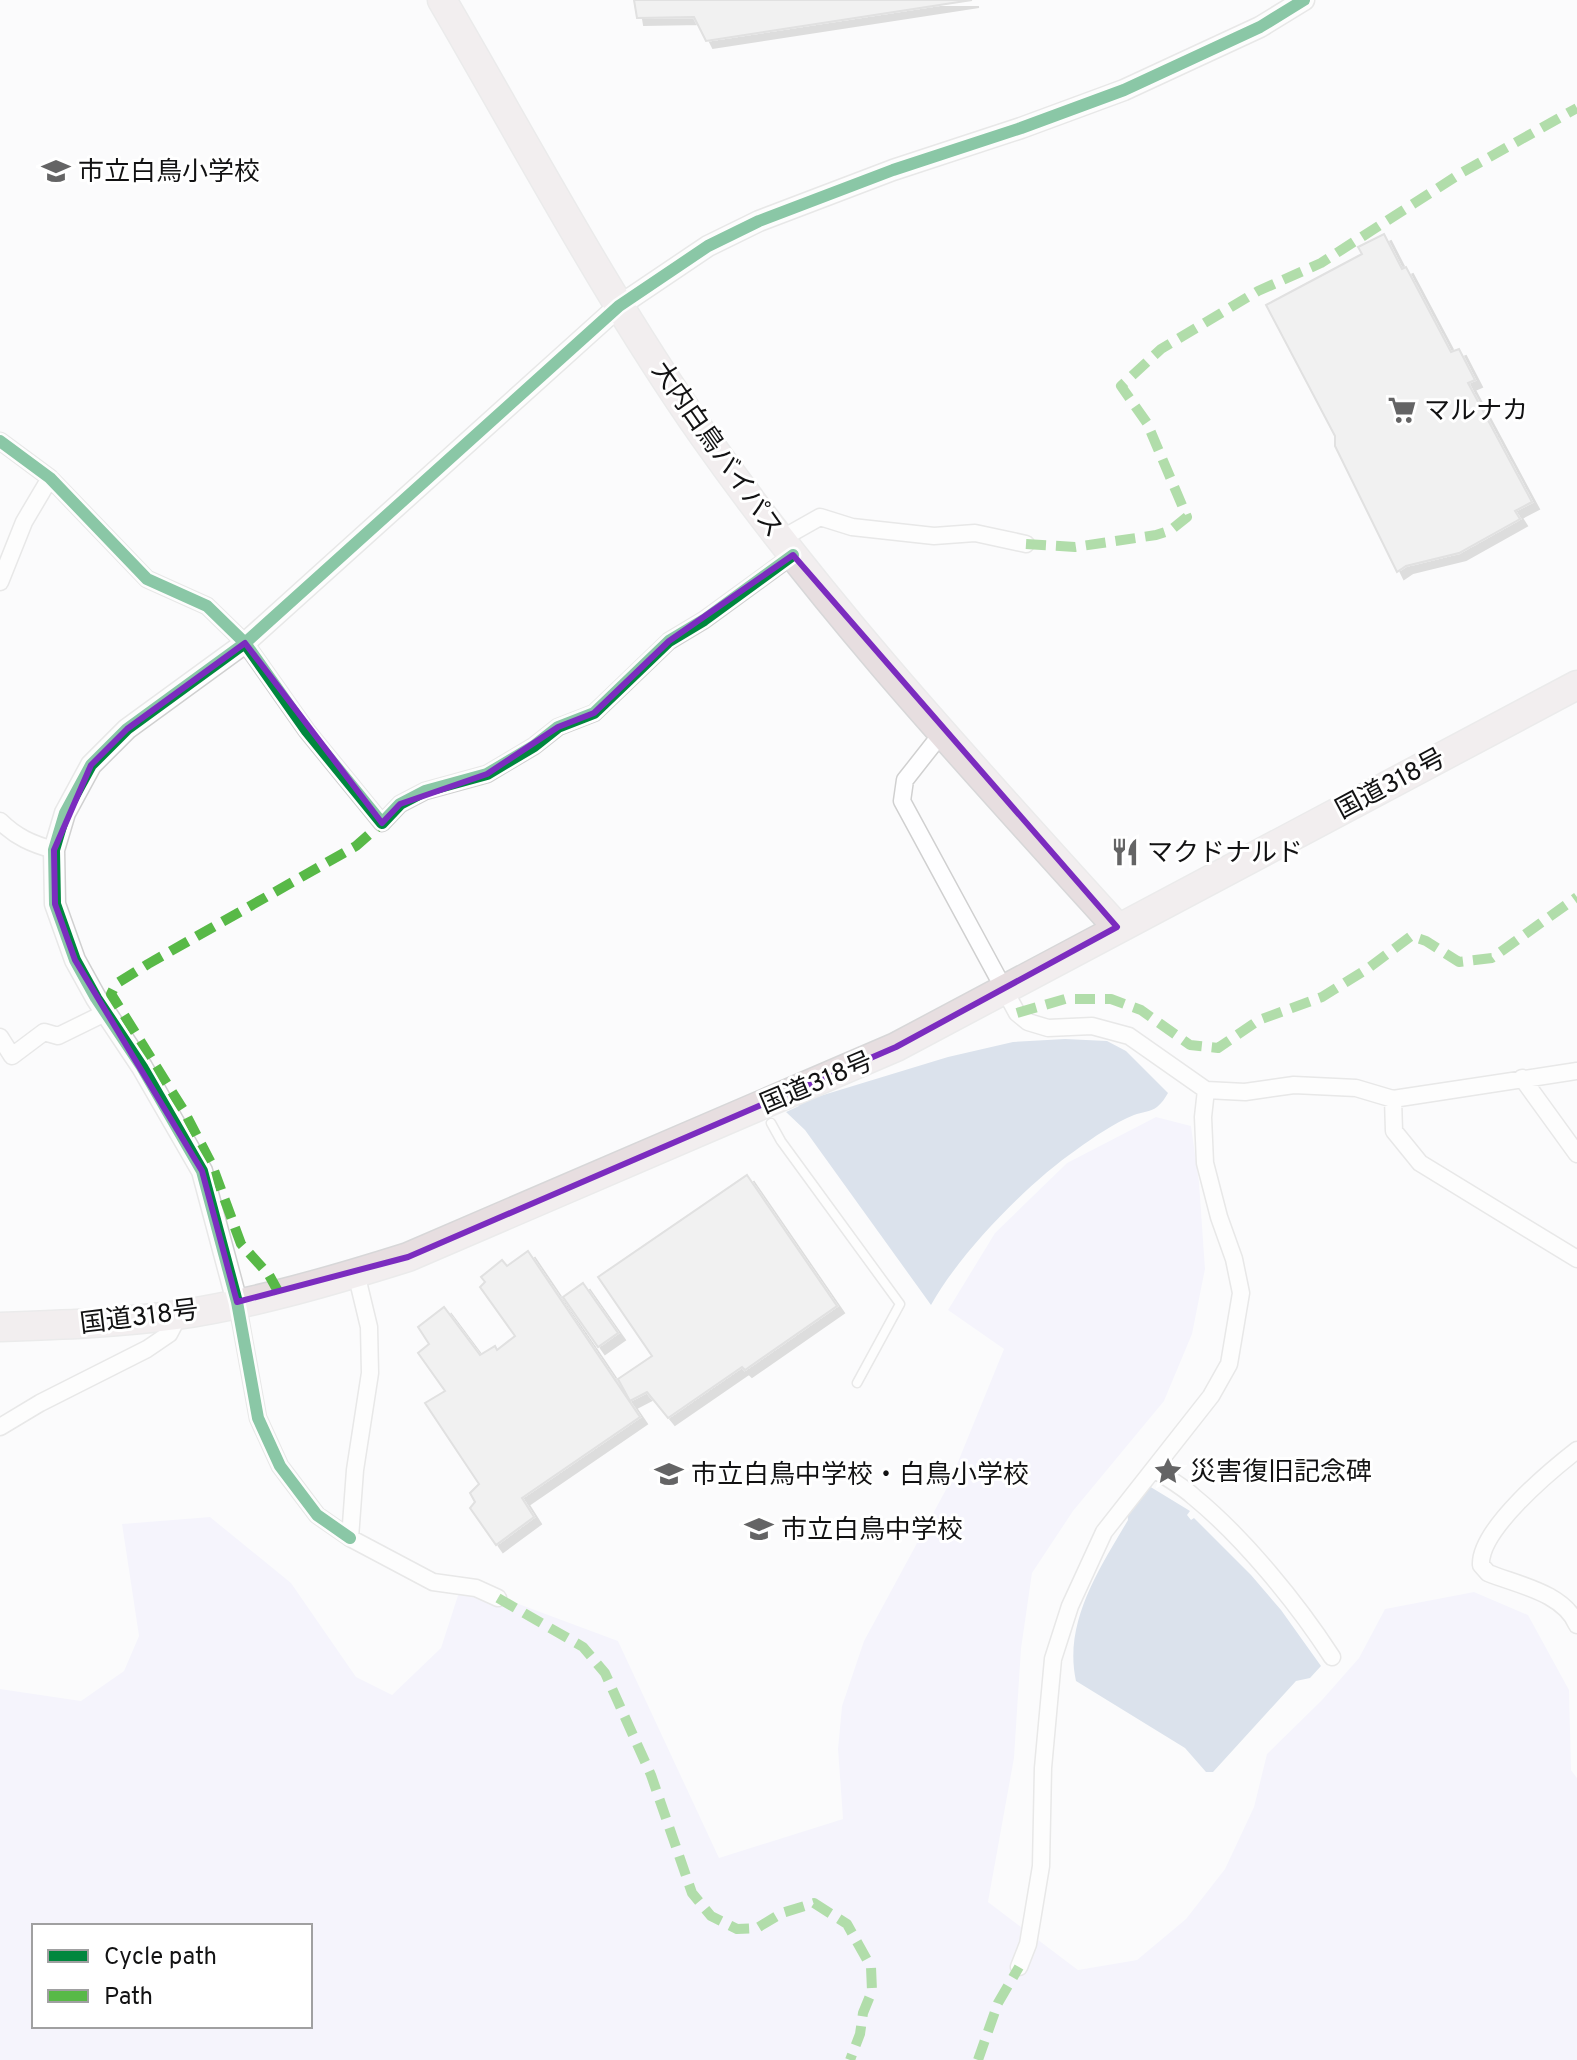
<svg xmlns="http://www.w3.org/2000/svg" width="1577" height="2060" font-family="Overpass,'Noto Sans JP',sans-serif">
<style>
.green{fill:#edecfc;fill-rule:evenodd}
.water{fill:#b3c4da}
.building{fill:#e4e4e5;stroke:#c0c0c0;stroke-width:2;filter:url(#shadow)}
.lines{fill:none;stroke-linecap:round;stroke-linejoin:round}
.service-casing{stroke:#d0d0d0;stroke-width:11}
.minor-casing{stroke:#d0d0d0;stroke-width:19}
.tertiary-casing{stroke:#d0d0d0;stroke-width:23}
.trunk-casing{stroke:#d7d7d8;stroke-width:31}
.service{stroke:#fefeff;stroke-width:8}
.minor{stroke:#fefeff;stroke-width:16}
.tertiary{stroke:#fefeff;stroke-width:20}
.trunk{stroke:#e7dee0;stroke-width:28}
.quiet{stroke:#58b947;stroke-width:10;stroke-dasharray:20 10;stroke-linecap:butt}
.cycleway-casing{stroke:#fff;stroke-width:17}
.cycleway{stroke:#00873e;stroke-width:12}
.marked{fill:none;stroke:#7b2cbf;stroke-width:6;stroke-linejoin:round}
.labels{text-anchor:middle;stroke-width:6;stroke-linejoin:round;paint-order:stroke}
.poi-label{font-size:26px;fill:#121213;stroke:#fff;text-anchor:start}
.street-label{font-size:26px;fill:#121213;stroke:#fff}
</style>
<defs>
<filter id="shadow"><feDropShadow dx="7" dy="7" stdDeviation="0" flood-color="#0004"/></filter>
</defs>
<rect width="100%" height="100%" fill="#fbfbfc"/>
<path class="green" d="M 1156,1117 L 1191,1126 L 1199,1182 L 1205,1269 L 1192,1334 L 1164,1401 L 1073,1511 L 1032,1573 L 1021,1649 L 1014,1758 L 988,1902 L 1078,1970 L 1137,1960 L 1186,1919 L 1225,1869 L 1254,1807 L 1267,1754 L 1322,1700 L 1359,1658 L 1385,1609 L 1474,1592 L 1528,1615 L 1569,1690 L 1571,1770 L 1577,1778 L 1577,2060 L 0,2060 L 0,1689 L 81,1701 L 124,1671 L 139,1636 L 122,1524 L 210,1517 L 291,1583 L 356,1677 L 392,1695 L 441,1648 L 462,1583 L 618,1641 L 719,1858 L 843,1819 L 838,1749 L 842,1706 L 864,1641 L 949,1484 L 1004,1349 L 948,1310 L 995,1233 L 1067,1163 ZM 34,1926 L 310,1926 L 310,2026 L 34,2026 Z"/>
<path class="water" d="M 1065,1039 L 1107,1041 L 1126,1051 L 1168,1093 C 1165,1098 1162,1103 1157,1107 C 1150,1112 1142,1112 1134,1115 C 1114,1123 1094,1137 1076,1150 C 1028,1183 959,1254 931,1305 L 805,1130 L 786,1112 L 799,1106 L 797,1103 L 948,1057 L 1013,1042 Z
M 1149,1486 L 1190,1511 L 1187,1515 L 1191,1520 L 1194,1518 L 1251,1575 L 1281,1610 L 1321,1666 L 1310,1678 L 1296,1681 L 1213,1772 L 1206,1772 L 1185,1748 L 1076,1681 C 1063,1622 1100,1568 1128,1520 L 1127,1510 Z"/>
<path class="building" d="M 634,0 L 972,0 L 706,41 L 694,17 L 637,18 Z
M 1384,234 L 1402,269 L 1406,267 L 1451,352 L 1459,349 L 1475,380 L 1468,383 L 1532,502 L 1515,511 L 1520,519 L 1459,553 L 1406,566 L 1397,572 L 1335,446 L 1335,436 L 1266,305 L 1362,254 L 1358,247 Z
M 747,1175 L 837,1306 L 745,1370 L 742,1367 L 668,1418 L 647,1392 L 630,1401 L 618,1379 L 652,1356 L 598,1277 Z
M 528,1251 L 640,1417 L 522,1498 L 534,1517 L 496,1545 L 470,1508 L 475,1502 L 470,1493 L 479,1484 L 425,1403 L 445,1391 L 418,1353 L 429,1344 L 418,1327 L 444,1307 L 480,1355 L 495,1346 L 497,1350 L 515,1336 L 480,1287 L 485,1282 L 481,1277 L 502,1260 L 507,1266 Z
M 583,1283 L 618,1333 L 598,1347 L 563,1297 Z"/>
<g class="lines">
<defs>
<path id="service" d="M 771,1123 L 781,1141 L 900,1304 L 857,1383"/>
<path id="minor" d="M 0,441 L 50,478 L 147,579 L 207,606 L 245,643 L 307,731 L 382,823 L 400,804 L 425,791 L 487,774 L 534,746 L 558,727 L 594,713 L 669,641 L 704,620 L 793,555
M 781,539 L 820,517 L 852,527 L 934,536 L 975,533 L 1026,544
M 0,582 L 24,522 L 50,478
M 942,733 L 905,780 L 902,801 L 1017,1013 L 1028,1022 L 1048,1028 L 1092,1026 L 1129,1036 L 1206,1090 L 1245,1092 L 1294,1085 L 1356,1088 L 1393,1099 L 1577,1071
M 0,821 C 16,837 32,844 54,850
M 0,1037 L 12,1056 L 44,1032 L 58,1036 L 105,1013
M 1522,1078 L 1577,1154
M 1393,1099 L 1394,1131 L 1420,1163 L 1577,1259
M 356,1273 L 369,1327 L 370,1373 L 355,1470 L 350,1538 L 433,1582 L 476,1588 L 498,1598
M 237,1302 L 258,1418 L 280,1466 L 317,1515 L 350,1538
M 0,1427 L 40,1403 L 147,1349 L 169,1334 L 179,1315
M 1577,1450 C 1550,1471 1479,1530 1481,1565 L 1488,1573 C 1518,1585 1564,1593 1577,1625
M 1154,1469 C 1167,1478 1182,1486 1194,1497 C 1244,1538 1297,1603 1332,1657
M 1019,1967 L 1028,1944 L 1041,1866 L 1043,1768 L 1053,1659 L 1070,1606 L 1104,1532 L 1211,1396 L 1229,1364 L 1241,1293 L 1234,1259 L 1219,1217 L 1205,1163 L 1203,1117 L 1206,1090"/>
<path id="tertiary" d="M 237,1302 L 202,1171 L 142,1067 L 96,998 L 75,960 L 55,904 L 54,850 L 65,813 L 91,765 L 127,729 L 245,643 L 619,306 L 708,246 L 759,221 L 893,170 L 1021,128 L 1124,90 L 1260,27 L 1304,0"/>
<path id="trunk" d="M 442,0 C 527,146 607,297 704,436 C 827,611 974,769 1117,927
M 0,1327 C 59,1325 118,1323 177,1315 C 253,1304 335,1280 408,1257 L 896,1047 L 1577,685"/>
</defs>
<use href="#service" class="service-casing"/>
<use href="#minor" class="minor-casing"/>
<use href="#tertiary" class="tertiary-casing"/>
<use href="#trunk" class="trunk-casing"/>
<use href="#service" class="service"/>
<use href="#minor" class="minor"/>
<use href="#tertiary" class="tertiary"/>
<use href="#trunk" class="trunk"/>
<path class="quiet" d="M 1026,544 L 1075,547 L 1156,535 L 1171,530 L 1187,517 L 1147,423 L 1121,386 L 1161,349 L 1258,291 L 1321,263 L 1463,172 L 1577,108
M 1017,1013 L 1065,999 L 1111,999 L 1141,1010 L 1190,1045 L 1218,1048 L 1259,1020 L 1322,997 L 1367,969 L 1411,936 L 1426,941 L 1459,962 L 1492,958 L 1577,897
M 279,1293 L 269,1275 L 241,1244 L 212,1165 L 184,1111 L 111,994 L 116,984 L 148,964 L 356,846 L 382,823
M 498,1598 L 583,1647 L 605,1673 L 651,1775 L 692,1893 L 711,1916 L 737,1929 L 757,1928 L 782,1913 L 814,1903 L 847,1924 L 871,1967 L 872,1991 L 863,2013 L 860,2034 L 850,2060
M 978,2060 L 998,2003 L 1019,1967"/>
<defs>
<path id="cycleway" d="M 0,441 L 50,478 L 147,579 L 207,606 L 245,643 L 307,731 L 382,823 L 400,804 L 425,791 L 487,774 L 534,746 L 558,727 L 594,713 L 669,641 L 704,620 L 793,555
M 350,1538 L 317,1515 L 280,1466 L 258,1418 L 237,1302 L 202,1171 L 142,1067 L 96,998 L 75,960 L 55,904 L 54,850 L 65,813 L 91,765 L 127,729 L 245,643 L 619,306 L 708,246 L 759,221 L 893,170 L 1021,128 L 1124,90 L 1260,27 L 1304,0"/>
</defs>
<use href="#cycleway" class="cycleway-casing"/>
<use href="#cycleway" class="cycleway"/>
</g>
<path d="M0 0H1577V2060H0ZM 793,555 L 1117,927 L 896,1047 L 408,1257 L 237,1302 L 202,1171 L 75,960 L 55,904 L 54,850 L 91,765 L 127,729 L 245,643 L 382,823 L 400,804 L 487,774 L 558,727 L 594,713 L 669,641 Z" fill="#fbfbfc" fill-opacity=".55" fill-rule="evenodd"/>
<path class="marked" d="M 793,555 L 1117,927 L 896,1047 L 408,1257 L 237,1302 L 202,1171 L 75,960 L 55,904 L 54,850 L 91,765 L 127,729 L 245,643 L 382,823 L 400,804 L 487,774 L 558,727 L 594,713 L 669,641 Z"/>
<defs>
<symbol id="school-bare" viewBox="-9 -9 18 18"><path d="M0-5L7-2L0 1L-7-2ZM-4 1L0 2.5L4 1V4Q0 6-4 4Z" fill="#646465" stroke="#fff" stroke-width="2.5" paint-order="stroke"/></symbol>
<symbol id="supermarket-bare" viewBox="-9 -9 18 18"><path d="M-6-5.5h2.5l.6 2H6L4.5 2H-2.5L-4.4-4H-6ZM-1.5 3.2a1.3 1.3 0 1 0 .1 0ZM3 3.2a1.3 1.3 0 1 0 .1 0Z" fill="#646465" stroke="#fff" stroke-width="2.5" paint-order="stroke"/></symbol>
<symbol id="restaurant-bare" viewBox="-9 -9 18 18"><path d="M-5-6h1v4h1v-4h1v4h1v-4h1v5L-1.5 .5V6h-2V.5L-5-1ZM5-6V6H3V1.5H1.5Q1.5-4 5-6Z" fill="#646465" stroke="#fff" stroke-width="2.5" paint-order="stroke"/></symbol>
<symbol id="sight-bare" viewBox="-9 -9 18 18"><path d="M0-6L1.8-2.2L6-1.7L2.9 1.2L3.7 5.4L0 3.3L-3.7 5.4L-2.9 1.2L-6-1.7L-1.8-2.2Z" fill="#646465" stroke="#fff" stroke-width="2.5" paint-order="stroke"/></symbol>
</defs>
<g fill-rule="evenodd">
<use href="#school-bare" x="36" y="151" width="40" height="40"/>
<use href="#supermarket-bare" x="1382" y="390" width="40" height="40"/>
<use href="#restaurant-bare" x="1105" y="832" width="40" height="40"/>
<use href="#sight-bare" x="1148" y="1451" width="40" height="40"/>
<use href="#school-bare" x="649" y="1454" width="40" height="40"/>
<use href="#school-bare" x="739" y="1509" width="40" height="40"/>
</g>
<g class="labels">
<g class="poi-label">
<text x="78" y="180">市立白鳥小学校</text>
<text x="1424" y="419">マルナカ</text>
<text x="1147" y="861">マクドナルド</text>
<text x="1190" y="1480">災害復旧記念碑</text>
<text x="691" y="1483">市立白鳥中学校・白鳥小学校</text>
<text x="781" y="1538">市立白鳥中学校</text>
</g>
<g class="street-label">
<text transform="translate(718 449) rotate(55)" y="9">大内白鳥バイパス</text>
<text transform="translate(1390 783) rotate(-28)" y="9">国道318号</text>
<text transform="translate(816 1082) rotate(-23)" y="9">国道318号</text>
<text transform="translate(139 1316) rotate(-7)" y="9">国道318号</text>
</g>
</g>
<rect x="32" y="1924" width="280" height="104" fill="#ffffff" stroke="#a0a0a1" stroke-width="2"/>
<rect x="48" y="1950" width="40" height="12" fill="#00873e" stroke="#a0a0a1" stroke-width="2"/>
<text x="104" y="1964" font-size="24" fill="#121213">Cycle path</text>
<rect x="48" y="1990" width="40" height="12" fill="#58b947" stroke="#a0a0a1" stroke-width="2"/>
<text x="104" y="2004" font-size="24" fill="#121213">Path</text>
</svg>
